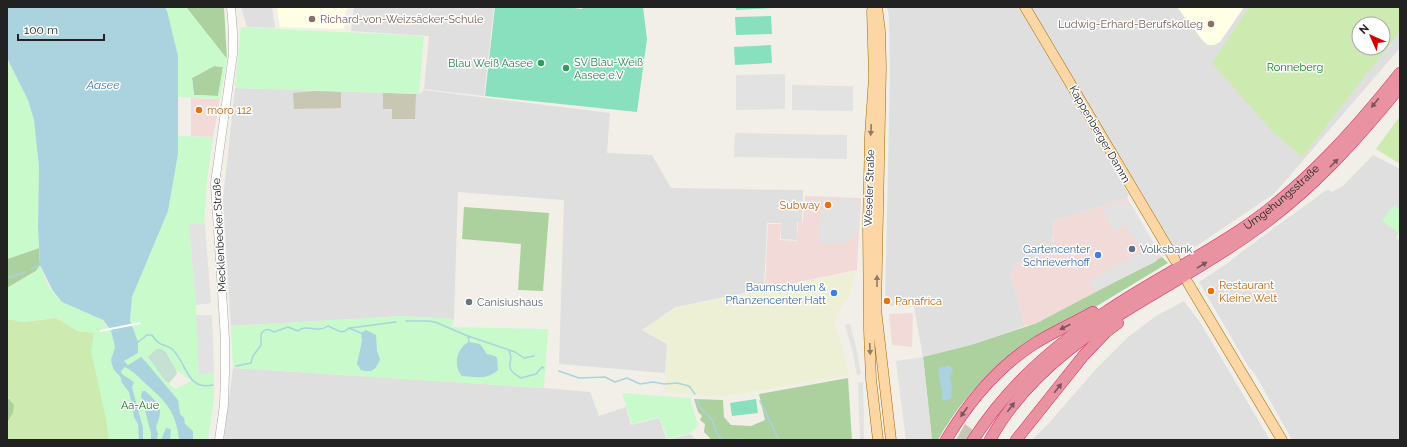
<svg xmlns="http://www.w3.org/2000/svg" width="1407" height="447" font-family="Raleway,sans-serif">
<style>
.residential{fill:#e0dfdf;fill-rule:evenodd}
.commercial{fill:#f2dad9}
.education{fill:#ffffe5}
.construction{fill:#c7c7b4}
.farmland{fill:#eef0d5}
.grass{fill:#cdebb0;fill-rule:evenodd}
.forest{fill:#add19e}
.wetland{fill:#c6e0d4}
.park{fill:#c8facc;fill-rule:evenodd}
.pitch{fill:#88e0be}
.parking{fill:#e2e2e2}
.water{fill:#aad3df}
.pier{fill:#fff}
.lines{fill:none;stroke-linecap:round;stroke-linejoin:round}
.stream{stroke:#aad3df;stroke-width:1.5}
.minor-casing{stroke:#a9a9a9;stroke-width:9}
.major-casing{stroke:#a06b00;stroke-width:11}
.highway-casing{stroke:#dc2a67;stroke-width:12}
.minor{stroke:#fff;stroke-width:8}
.major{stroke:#fcd6a4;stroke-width:10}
.highway{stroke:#e892a2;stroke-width:11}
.oneway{fill:#7b545c}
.oneway2{fill:#8f7c63}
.education-dot{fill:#8d6e63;stroke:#fff;stroke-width:1.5}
.leisure-dot{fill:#2e9e5b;stroke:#fff;stroke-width:1.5}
.food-dot{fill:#e8710a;stroke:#fff;stroke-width:1.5}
.service-dot{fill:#5c6f8a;stroke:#fff;stroke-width:1.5}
.shop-dot{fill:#3f7fe0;stroke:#fff;stroke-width:1.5}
.worship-dot{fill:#6b7280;stroke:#fff;stroke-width:1.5}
.labels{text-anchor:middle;stroke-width:3;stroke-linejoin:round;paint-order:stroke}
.education-label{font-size:11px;fill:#785e54;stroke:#fff;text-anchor:start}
.leisure-label{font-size:11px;fill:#27864d;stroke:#fff;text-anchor:start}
.park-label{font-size:11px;fill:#0c8416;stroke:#fff}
.food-label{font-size:11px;fill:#c56008;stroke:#fff;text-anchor:start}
.street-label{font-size:11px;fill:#222;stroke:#fff}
.shop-label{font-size:11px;fill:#366cbe;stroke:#fff;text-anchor:end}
.service-label{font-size:11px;fill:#4e5e75;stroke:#fff;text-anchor:start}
.worship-label{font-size:11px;fill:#5b616d;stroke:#fff;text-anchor:start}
.water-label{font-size:12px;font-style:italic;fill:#4a7aab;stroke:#fff}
</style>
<rect width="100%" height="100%" fill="#f2efe9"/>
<path class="residential" d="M 241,7 L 272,7 L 275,28 L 247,27 Z
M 354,7 L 494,7 L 484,96 L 424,89 L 429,36 L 351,31 Z
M 887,7 L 1019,7 L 1129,195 L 1127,198 L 1053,221 L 1052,238 L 1055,247 L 1034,259 L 1013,265 L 1015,270 L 1010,272 L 1025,326 L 971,345 L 923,357 L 914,307 L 885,305 L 890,74 L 889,16 Z
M 1030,7 L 1400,7 L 1400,48 L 1274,194 L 1180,257 ZM 1359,24 L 1383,24 L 1383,48 L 1359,48 Z
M 235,88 L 419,94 L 424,90 L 610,113 L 607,153 L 652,155 L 671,188 L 803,190 L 802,222 L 797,222 L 797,240 L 781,239 L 781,223 L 767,223 L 764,289 L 676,307 L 642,330 L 667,344 L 665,373 L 559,364 L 564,200 L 458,192 L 454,319 L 403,316 L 231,326 L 223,199 Z
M 1373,155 L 1400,169 L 1400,231 L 1396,238 L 1400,241 L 1400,440 L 1292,440 L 1255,374 L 1248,366 L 1199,282 L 1228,263 L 1240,253 L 1325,191 L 1329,190 L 1332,192 L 1343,186 Z
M 1184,301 L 1201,324 L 1270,440 L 1032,440 L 1049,423 L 1096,369 L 1128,337 L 1156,316 Z
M 233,368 L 544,388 L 590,392 L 599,416 L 626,407 L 631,425 L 659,418 L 667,440 L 224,440 Z
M 690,434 L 697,440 L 668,440 Z"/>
<path class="commercial" d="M 191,98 L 220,99 L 213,137 L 191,136 Z
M 805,196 L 861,198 L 857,270 L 765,289 L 768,224 L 781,224 L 780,240 L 797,241 L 798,222 L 803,222 Z
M 1127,198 L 1162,257 L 1037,323 L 1025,326 L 1010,272 L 1015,270 L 1013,265 L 1034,259 L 1055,247 L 1052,235 L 1053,221 Z
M 913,313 L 912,347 L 892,345 L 889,314 Z"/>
<path class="education" d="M 277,7 L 349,7 L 345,11 L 344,29 L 280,27 Z
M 1177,7 L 1244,7 L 1220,42 L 1214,45 L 1208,45 L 1203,41 Z"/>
<path class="construction" d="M 315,91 L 341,92 L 341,108 L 294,109 L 293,93 Z
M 383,93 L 416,94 L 415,119 L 392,119 L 392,109 L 383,109 Z
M 965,424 L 982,437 L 981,440 L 956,440 Z"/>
<path class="farmland" d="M 856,271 L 849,295 L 836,316 L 834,326 L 838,332 L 849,375 L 719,397 L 664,392 L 668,343 L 643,330 L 677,308 Z"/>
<path class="grass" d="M 1249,7 L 1400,7 L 1400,31 L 1302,157 L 1271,130 L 1212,63 ZM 1359,24 L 1383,24 L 1383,48 L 1359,48 Z
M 1400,116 L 1400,164 L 1376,149 Z
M 56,318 L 78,331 L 95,333 L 111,330 L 139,440 L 7,440 L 7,423 L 13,413 L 9,398 L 7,397 L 7,325 L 8,319 L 23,322 Z"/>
<path class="forest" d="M 186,7 L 224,7 L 227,59 Z
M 214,66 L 223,67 L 218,96 L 194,95 L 192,78 Z
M 464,207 L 549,213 L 543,291 L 518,290 L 521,244 L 462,239 Z
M 39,248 L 40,265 L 36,271 L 7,288 L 7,259 Z
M 1162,257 L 1168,263 L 999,365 C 974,387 954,411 938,440 L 932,440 L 923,357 L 971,345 L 1037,323 Z
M 848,378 L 852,440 L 709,440 L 710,438 L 704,432 L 705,424 L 700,420 L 702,416 L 698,412 L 694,399 L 723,400 L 724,417 L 731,425 L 751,426 L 765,420 L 759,394 Z
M 7,397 L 14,405 L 13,413 L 7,423 Z"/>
<path class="wetland" d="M 156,349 C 165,347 166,353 170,359 C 173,365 176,367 177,374 L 167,385 L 146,358 Z"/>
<path class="park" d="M 165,7 L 186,7 L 227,59 L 220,99 L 178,97 L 178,56 ZM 214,66 L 223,67 L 218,96 L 194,95 L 192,78 Z
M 241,27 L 424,36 L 419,94 L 235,88 Z
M 7,58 L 28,100 L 34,120 L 39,167 L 38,227 L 39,248 L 7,259 Z
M 178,136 L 213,137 L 207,182 L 204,224 L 189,225 L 196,305 L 199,374 L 214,372 L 214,398 L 208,440 L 109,440 L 106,419 L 91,351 L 94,333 L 78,331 L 56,318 L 23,322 L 8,319 L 7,288 L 36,271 L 40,265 C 45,278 51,295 63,302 C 80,312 96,311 109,328 L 100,330 L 99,333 L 132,326 L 130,320 L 132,297 L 168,211 L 178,154 ZM 156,349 C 168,346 171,362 176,370 C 178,372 188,377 191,381 L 175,389 L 164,379 L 148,357 Z
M 1394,205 L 1400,209 L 1400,234 L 1382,221 Z
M 403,316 L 454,319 L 452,327 L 548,329 L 544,388 L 233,368 L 231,326 Z
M 622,393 L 690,398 L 698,426 L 690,433 L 668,439 L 659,417 L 632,424 Z"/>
<path class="pitch" d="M 495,7 L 564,7 L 582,9 L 583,7 L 643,7 L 647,39 L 637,112 L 485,96 Z
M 736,7 L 773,7 L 773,8 L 736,10 Z
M 771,16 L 772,34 L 736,35 L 735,17 Z
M 771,45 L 772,63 L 735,65 L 734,47 Z
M 756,399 L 758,413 L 732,416 L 730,403 Z"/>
<path class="parking" d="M 785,74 L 785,109 L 736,110 L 736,75 Z
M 792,85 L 853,86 L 853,111 L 792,110 Z
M 735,133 L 847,135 L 847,159 L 734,157 Z
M 834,200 L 860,200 L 858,232 L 845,244 L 819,243 L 821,209 L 834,209 Z
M 1123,202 L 1125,206 L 1130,203 L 1160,254 L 1155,257 L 1157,261 L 1095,292 L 1089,280 L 1143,251 L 1133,235 L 1131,236 L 1125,226 L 1114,232 L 1105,214 L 1103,208 Z
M 189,224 L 204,224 L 205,225 L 211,303 L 196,305 Z
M 196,315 L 212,315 L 214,372 L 199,375 Z
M 850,324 L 857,351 L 861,374 L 857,375 L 853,353 L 845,325 Z
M 923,357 L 932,440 L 906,440 L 896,361 Z
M 863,382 L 864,427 L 864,440 L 860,440 L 858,383 Z"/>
<path class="water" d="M 7,7 L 165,7 L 167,11 L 178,56 L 178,154 L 168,211 L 132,297 L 130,320 L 138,342 L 138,353 L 124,361 L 128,365 L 141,357 L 145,361 L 178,400 L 180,414 L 184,418 L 185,424 L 193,431 L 193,440 L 179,440 C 176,412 167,403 147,385 C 141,379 133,371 125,367 L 121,371 L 122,374 L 134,382 L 132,387 L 143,428 L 143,440 L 139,440 L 138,424 L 134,417 L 129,392 L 122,383 L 120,376 L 114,370 L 112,365 L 111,360 L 115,347 L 111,330 L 103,320 L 62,302 L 53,291 L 40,265 L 38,227 L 39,167 L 34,120 L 28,100 L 7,58 Z
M 366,330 L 376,335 L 377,351 L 380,359 C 376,370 372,373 361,370 L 357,364 L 362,341 L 361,333 Z
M 469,342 L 480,344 L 487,354 L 495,356 L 497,358 L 498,370 C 487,380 476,377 462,376 C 453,367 456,348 469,342 Z
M 950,366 L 953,370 L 950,377 L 952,387 L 951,398 L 944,401 L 941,398 L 943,391 L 941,389 L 938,370 L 941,367 Z
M 142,391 L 145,391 C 160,404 164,408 156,427 L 158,434 L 157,440 L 151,440 L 151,433 L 141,396 Z
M 166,428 L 171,429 L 170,440 L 161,440 Z"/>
<path class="pier" d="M 140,322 L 141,324 L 100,332 L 100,330 Z"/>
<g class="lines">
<path class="stream" d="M 31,269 L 40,265
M 7,278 L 25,272
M 406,321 L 428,321 L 435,322 L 468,336 L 515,352 L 524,358 L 534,356
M 350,328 L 396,322
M 468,336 L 469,342
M 138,342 L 147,335 L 152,335 C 154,338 157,342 161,344 C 165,346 169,346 172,349 C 187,362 186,391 213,385
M 509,351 C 516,363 500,366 521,378 L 536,374 L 542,367 L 544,368
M 236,366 L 251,363 L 253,356 L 261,345 L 261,334 C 265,328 268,329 274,332 L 288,327 L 298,331 C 307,323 316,334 328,326 C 337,329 341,336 349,328 L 361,333
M 559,371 L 579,378 L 605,377 L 615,382 L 627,378 L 640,384 L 653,382 L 664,384 L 677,383 L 689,386 L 695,394
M 697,400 L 700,407 L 712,420 L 717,434 L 722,440
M 760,401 L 779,440
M 733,440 L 737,439 L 740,440"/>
<defs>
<path id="minor" d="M 219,440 L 224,405 L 225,372 L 225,339 L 215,183 L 233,54 L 233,32 L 231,7"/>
<path id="major" d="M 877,7 L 880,31 L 881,67 L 876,309 L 891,440
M 1025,7 L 1175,260
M 872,11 L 874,76 L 870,136 L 868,226 L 869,330 L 871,379 L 878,440
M 1188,283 L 1282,440"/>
<g id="highway">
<path d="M 946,440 C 968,403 998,367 1034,344 C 1053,332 1074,323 1093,312"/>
<path id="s1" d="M 973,440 C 1007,387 1054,345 1107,311 C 1153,280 1203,256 1249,224 C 1308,182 1355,129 1400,73"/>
<path d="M 990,440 C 1047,336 1163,297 1254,231 C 1311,191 1356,141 1400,87"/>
<path d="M 1016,440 L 1084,355 L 1106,332 L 1118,323"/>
</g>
</defs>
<use href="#minor" class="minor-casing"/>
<use href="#major" class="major-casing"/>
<use href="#highway" class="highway-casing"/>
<use href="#minor" class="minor"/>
<use href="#major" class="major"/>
<use href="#highway" class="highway"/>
</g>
<defs><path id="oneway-solid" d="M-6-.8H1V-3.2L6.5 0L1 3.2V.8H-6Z"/></defs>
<g class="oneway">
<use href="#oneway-solid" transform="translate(1375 103) rotate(129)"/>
<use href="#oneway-solid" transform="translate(1334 163) rotate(-45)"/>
<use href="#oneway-solid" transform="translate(1202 265) rotate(-31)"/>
<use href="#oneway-solid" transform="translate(1065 327) rotate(153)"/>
<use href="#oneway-solid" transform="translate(1058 388) rotate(-51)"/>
<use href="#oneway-solid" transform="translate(1011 407) rotate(-53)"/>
<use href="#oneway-solid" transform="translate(964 412) rotate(126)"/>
</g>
<g class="oneway2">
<use href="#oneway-solid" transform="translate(871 130) rotate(93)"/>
<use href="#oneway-solid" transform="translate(877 281) rotate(-90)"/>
<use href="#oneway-solid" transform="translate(870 349) rotate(87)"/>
</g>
<g class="education-dot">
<circle cx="312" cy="19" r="4"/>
<circle cx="1211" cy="24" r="4"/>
</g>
<g class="leisure-dot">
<circle cx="541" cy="63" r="4"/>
<circle cx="566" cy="68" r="4"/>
</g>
<g class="food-dot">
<circle cx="199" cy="110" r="4"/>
<circle cx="828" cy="205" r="4"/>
<circle cx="1211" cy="291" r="4"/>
<circle cx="887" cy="301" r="4"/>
</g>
<circle class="service-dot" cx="1132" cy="249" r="4"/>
<g class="shop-dot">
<circle cx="1098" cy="255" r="4"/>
<circle cx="834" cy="293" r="4"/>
</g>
<circle class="worship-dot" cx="469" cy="302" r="4"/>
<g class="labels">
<g class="education-label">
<text x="320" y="23">Richard-von-Weizsäcker-Schule</text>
<text x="1203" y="28" text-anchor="end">Ludwig-Erhard-Berufskolleg</text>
</g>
<g class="leisure-label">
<text x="574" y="66">SV Blau-Weiß<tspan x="574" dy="13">Aasee e.V</tspan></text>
<text x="533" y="67" text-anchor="end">Blau Weiß Aasee</text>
</g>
<g class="park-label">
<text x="1295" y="71">Ronneberg</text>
<text x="140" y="409">Aa-Aue</text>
</g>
<g class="food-label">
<text x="207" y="114">moro 112</text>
<text x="820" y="209" text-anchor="end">Subway</text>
<text x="1219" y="289">Restaurant<tspan x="1219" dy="13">Kleine Welt</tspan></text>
<text x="895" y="305">Panafrica</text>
</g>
<g class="street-label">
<text transform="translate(1100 134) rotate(60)" y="4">Kappenberger Damm</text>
<text transform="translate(869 188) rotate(-88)" y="4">Weseler Straße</text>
<text dy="4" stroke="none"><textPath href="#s1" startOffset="396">Umgehungsstraße</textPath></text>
<text transform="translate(219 235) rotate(-93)" y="4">Mecklenbecker Straße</text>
</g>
<g class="shop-label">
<text x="1090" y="253">Gartencenter<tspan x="1090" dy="13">Schrieverhoff</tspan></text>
<text x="826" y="291">Baumschulen &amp;<tspan x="826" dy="13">Pflanzencenter Hatt</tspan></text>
</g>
<g class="service-label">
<text x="1140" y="253">Volksbank</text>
</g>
<g class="worship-label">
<text x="477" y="306">Canisiushaus</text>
</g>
<g class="water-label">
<text x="103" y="89">Aasee</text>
</g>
</g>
<rect width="1407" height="447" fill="none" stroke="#222222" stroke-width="16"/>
<g transform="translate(1371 36) rotate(315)"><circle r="19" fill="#ffffff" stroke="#a7a7a7"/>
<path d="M0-3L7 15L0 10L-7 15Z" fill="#d40000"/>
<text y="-6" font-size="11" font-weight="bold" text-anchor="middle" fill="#222222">N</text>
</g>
<path d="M18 34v6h86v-6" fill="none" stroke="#222222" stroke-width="2"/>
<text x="24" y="34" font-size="12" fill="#222222" stroke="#ffffff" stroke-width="3" paint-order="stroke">100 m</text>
</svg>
